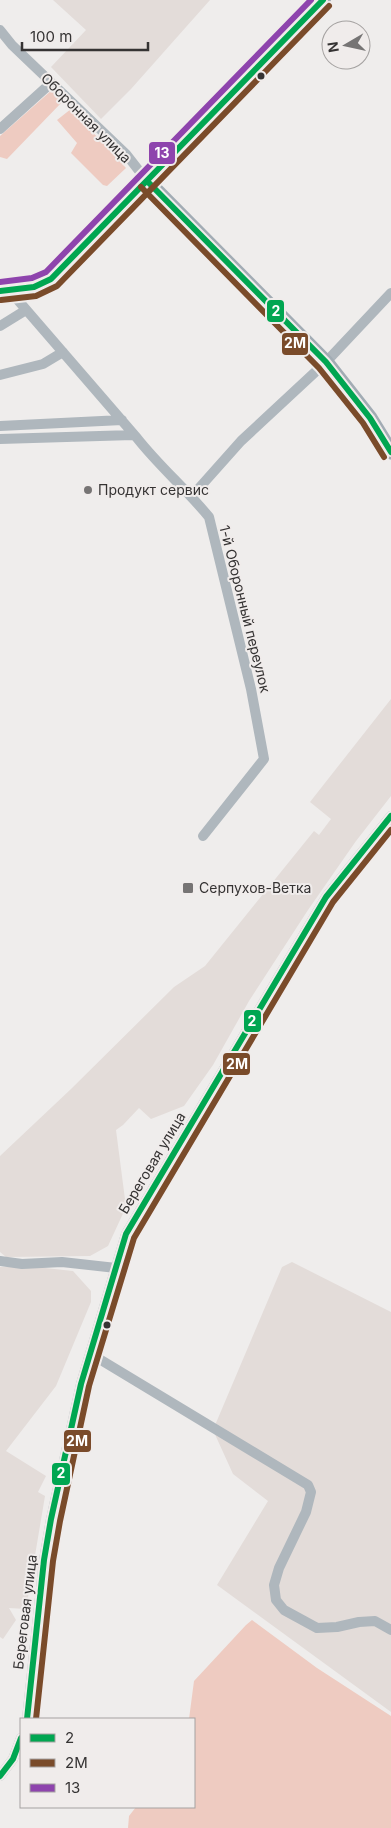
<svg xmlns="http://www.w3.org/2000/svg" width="391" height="1828" font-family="Inter,sans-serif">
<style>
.built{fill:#e3dcd9}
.green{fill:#eecbc1}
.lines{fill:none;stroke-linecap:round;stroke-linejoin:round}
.street{stroke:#afb7bd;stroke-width:10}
.secondary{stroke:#a2acb4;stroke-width:15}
.primary{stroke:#a6afb6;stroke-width:16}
.bus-1-casing{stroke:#f0eceb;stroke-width:10}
.bus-2-casing{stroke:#f0eceb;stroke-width:10}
.bus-3-casing{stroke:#f0eceb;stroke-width:10}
.bus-1{stroke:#00a651;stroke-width:6}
.bus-2{stroke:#7a4b2a;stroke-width:6}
.bus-3{stroke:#8e44ad;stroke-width:6}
.bus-dot{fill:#353333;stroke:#f0eceb;stroke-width:2}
.poi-dot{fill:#767474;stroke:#f0eceb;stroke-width:2}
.labels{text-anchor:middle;stroke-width:4;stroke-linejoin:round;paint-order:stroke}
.street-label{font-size:14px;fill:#353333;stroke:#f0eceb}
.poi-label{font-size:14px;fill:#353333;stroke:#f0eceb;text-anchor:start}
.line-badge{stroke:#f0eceb;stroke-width:2}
.badge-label{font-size:14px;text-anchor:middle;font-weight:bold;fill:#fff}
</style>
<rect width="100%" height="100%" fill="#efedec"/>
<path class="built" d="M 53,0 L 210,0 L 131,89 L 101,119 L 51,67 L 86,30 Z
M 391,699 L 391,796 L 356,841 L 308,910 L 249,1001 L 213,1065 L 184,1106 L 151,1119 L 139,1108 L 123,1125 L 116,1130 L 126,1207 L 108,1246 L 90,1256 L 6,1257 L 0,1252 L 0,1156 L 71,1089 L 174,987 L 205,966 L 314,831 L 319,835 L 331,819 L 310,802 Z
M 292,1262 L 391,1312 L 391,1712 L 217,1585 L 268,1501 L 233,1474 L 213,1430 L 282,1267 Z
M 0,1267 L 36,1267 L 73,1271 L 91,1291 L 91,1302 L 56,1386 L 6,1451 L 46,1476 L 38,1492 L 45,1496 L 26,1609 L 9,1608 L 16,1620 L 3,1639 L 0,1637 Z"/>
<path class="green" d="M 52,90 L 63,101 L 7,159 L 0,157 L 0,136 Z
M 71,109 L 126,168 L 107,186 L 103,185 L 71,153 L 77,143 L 57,120 Z
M 252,1620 L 317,1668 L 391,1716 L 391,1828 L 128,1828 L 129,1816 L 136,1807 L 194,1807 L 194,1719 L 189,1719 L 194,1681 L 246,1625 Z"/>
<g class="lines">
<path class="street" d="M 0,30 L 12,45 L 126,154 L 147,181
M 0,129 L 51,83
M 10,291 C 52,340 95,389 137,438 C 159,466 186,489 209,517 L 251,689 L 264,759 L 203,836
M 0,326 L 26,310
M 0,375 L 43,364 L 63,352
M 0,426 L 122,420
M 0,439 L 133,435
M 192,496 L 241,441 L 326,362 L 391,293
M 0,1261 L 22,1264 L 62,1262 L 116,1268
M 91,1354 L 308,1485 L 311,1492 L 306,1512 L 279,1568 L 274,1585 L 276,1600 L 284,1610 L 317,1628 L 337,1627 L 359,1622 L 375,1621 L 391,1630
M 27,1719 L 44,1560 L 51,1519 L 81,1384 L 126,1234 L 326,897 L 391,816
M 0,1776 L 13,1759 L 21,1738"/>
<path class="secondary" d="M 147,181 L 326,362 L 370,418 L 391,452"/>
<path class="primary" d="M 0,291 L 34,287 L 51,279 L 323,0"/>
<defs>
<path id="bus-1" d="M 147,181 L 326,362 L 370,418 L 391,452
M 0,291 L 34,287 L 51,279 L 323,0
M 27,1719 L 44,1560 L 51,1519 L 81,1384 L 126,1234 L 326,897 L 391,816
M 0,1776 L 13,1759 L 21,1738"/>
<path id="bus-2" d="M 141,187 L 319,368 L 363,423 L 384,457
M 1,300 L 36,296 L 57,286 L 329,6
M 36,1719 L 53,1561 L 60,1521 L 89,1386 L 134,1238 L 333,902 L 391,830"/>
<path id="bus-3" d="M 0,282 L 32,278 L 46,272 L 311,0"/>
</defs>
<use href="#bus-1" class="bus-1-casing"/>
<use href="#bus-2" class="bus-2-casing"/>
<use href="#bus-3" class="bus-3-casing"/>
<use href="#bus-1" class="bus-1"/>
<use href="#bus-2" class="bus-2"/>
<use href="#bus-3" class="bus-3"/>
</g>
<g class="bus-dot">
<circle cx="261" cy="76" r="4.5"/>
<circle cx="107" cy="1325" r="4.5"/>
</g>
<g class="poi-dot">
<circle cx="88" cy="490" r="5"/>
<rect x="182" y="882" width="12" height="12" rx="2.5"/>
</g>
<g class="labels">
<g class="street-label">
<text transform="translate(86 118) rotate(45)" y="5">Оборонная улица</text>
<text transform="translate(245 609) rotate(76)" y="5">1-й Оборонный переулок</text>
<text transform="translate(152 1163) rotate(-59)" y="5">Береговая улица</text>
<text transform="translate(25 1612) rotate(-83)" y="5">Береговая улица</text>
</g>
<g class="poi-label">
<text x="98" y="495">Продукт сервис</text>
<text x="199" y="893">Серпухов-Ветка</text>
</g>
</g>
<g class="line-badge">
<rect x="148" y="141" width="28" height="24" rx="5" fill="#8e44ad"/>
<rect x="266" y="299" width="19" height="24" rx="5" fill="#00a651"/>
<rect x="281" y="332" width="28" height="24" rx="5" fill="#7a4b2a"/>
<rect x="243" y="1009" width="19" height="24" rx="5" fill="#00a651"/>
<rect x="222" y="1052" width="29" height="24" rx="5" fill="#7a4b2a"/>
<rect x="63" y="1429" width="29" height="24" rx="5" fill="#7a4b2a"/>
<rect x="51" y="1462" width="20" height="24" rx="5" fill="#00a651"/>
</g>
<g class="badge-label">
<text x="162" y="158">13</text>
<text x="276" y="316">2</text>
<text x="295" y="348">2М</text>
<text x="252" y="1026">2</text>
<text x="237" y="1069">2М</text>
<text x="77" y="1446">2М</text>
<text x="61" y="1478">2</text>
</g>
<rect x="20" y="1718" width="175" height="90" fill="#f0eceb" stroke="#a5a2a1"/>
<rect x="30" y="1734" width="25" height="8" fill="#00a651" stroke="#a5a2a1"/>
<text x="65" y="1743" font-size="15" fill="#353333">2</text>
<rect x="30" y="1759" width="25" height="8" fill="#7a4b2a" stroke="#a5a2a1"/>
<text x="65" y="1768" font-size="15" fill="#353333">2М</text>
<rect x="30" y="1784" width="25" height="8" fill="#8e44ad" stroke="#a5a2a1"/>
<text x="65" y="1793" font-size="15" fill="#353333">13</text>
<g transform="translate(346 45) rotate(261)"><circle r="24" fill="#f0eceb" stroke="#a5a2a1"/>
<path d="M0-4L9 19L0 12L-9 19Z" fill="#767474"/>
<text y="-8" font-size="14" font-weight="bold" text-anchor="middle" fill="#353333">N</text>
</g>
<path d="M22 42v8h126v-8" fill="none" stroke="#353333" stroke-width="2.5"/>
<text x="30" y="42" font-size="15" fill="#353333" stroke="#f0eceb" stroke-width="4" paint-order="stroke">100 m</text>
</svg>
